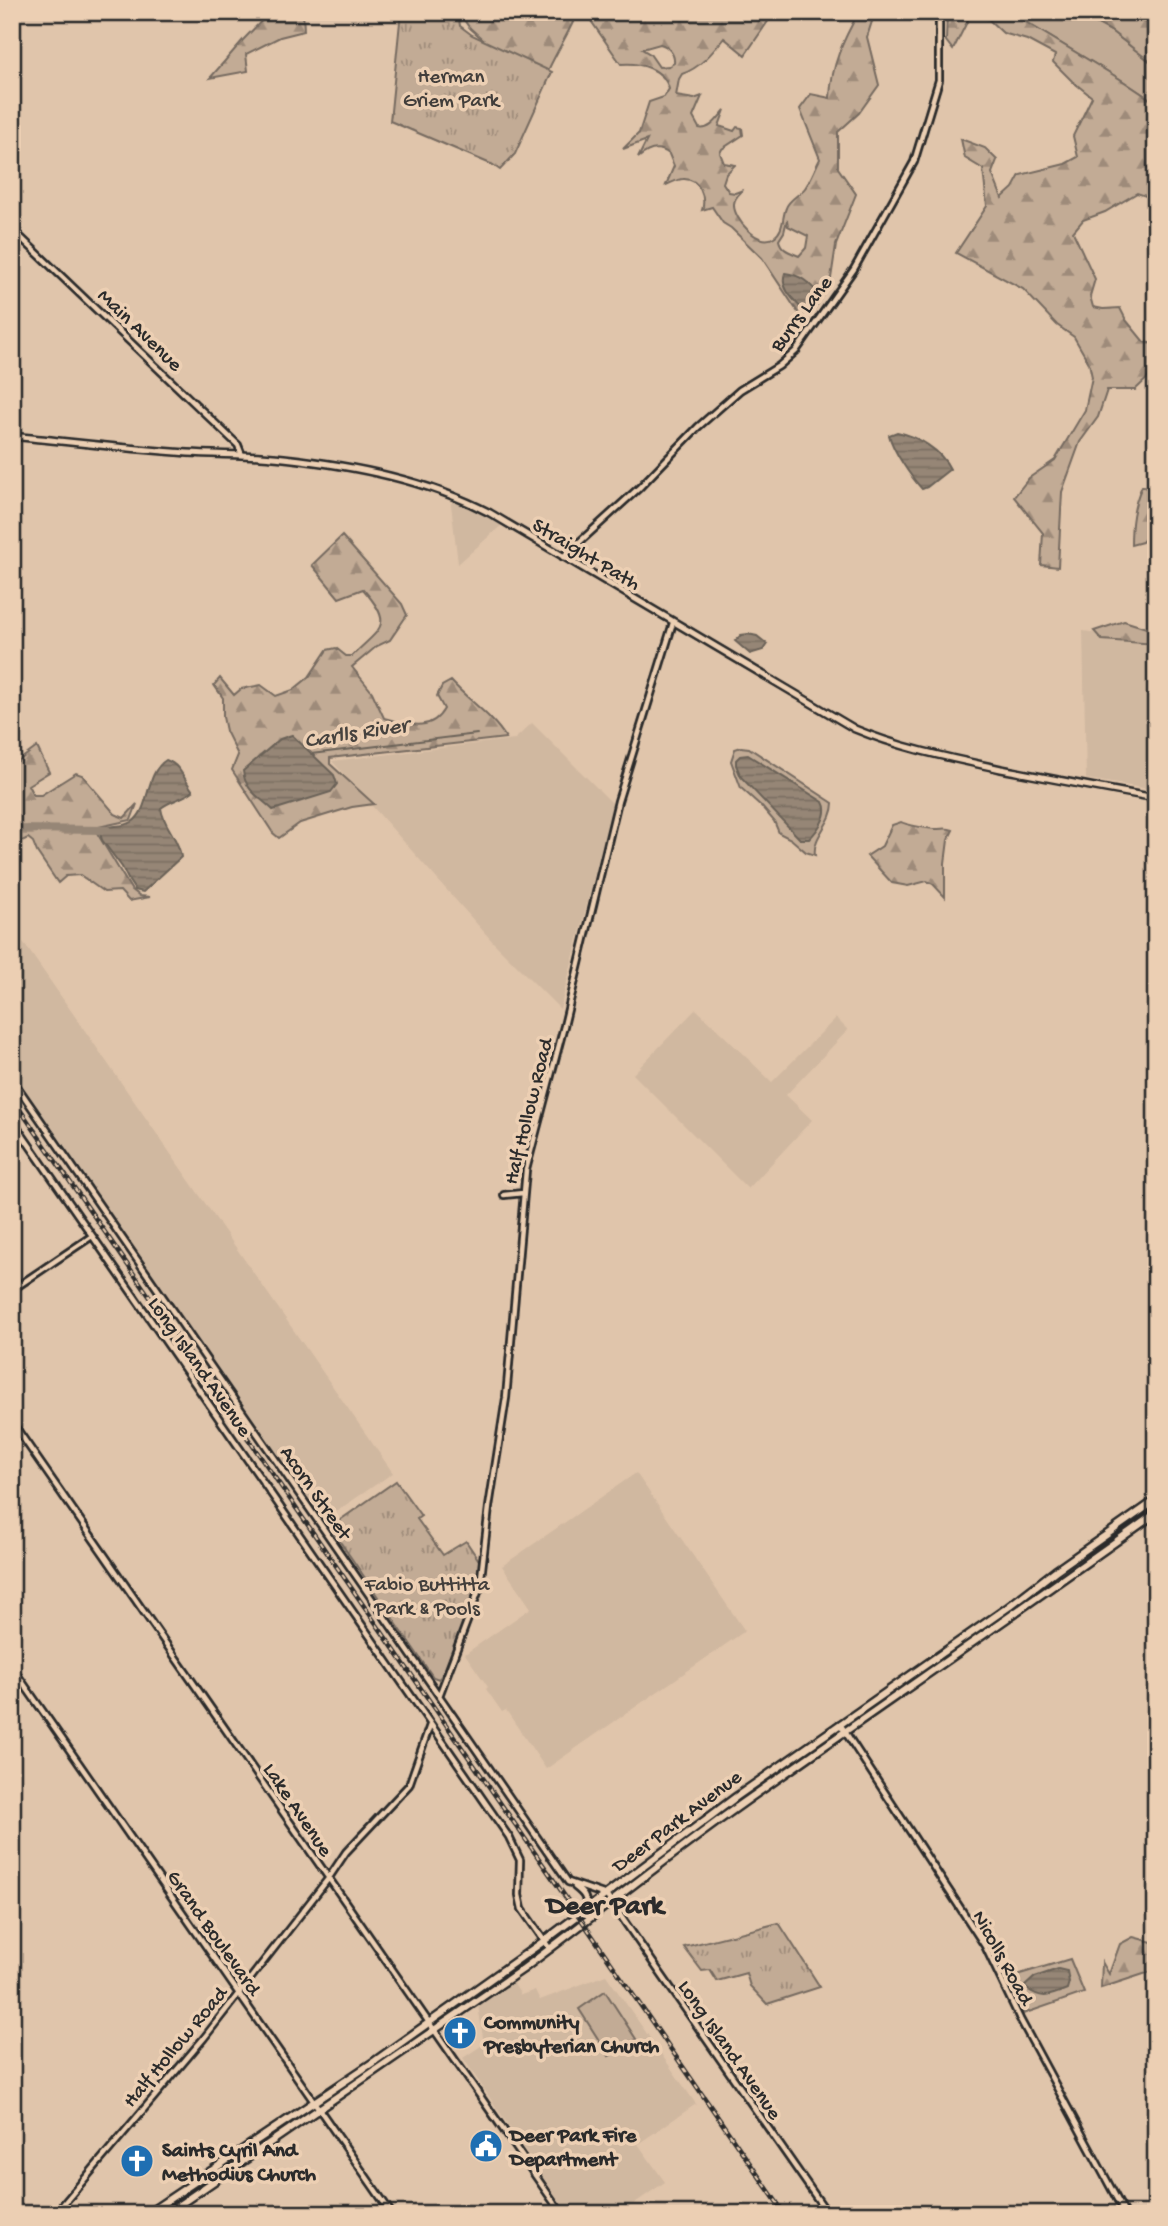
<svg xmlns="http://www.w3.org/2000/svg" width="1168" height="2226" font-family="'Gochi Hand',sans-serif">
<style>
.built{fill:#d0b8a0}
.green{fill:#c2ab95;stroke:#766b60;stroke-width:2}
.forest{fill:url(#forest-firs);stroke:#766b60;stroke-width:2;fill-rule:evenodd}
.park{fill:url(#park-tufts);stroke:#766b60;stroke-width:2}
.water{fill:url(#water-rules);stroke:#6b6258;stroke-width:2}
.lines{fill:none;stroke-linecap:round;stroke-linejoin:round}
.stream{stroke:#6b6258;stroke-width:2}
.river{stroke:#968676;stroke-width:8}
.tertiary-casing{stroke:#2b2b2b;stroke-width:10}
.secondary-casing{stroke:#2b2b2b;stroke-width:10}
.primary-casing{stroke:#2b2b2b;stroke-width:11}
.tertiary{stroke:#eccfb3;stroke-width:4.5}
.secondary{stroke:#eccfb3;stroke-width:5}
.primary{stroke:#eccfb3;stroke-width:6}
.rail-casing{stroke:#2b2b2b;stroke-width:4.5}
.rail{stroke:#eccfb3;stroke-width:2;stroke-dasharray:5;stroke-linecap:butt}
.labels{text-anchor:middle;stroke-width:7;stroke-linejoin:round;paint-order:stroke}
.park-label{font-size:21px;fill:#423e3b;stroke:#eccfb3}
.street-label{font-size:21px;fill:#2b2b2b;stroke:#eccfb3}
.poi-label{font-size:21px;font-weight:bold;fill:#2b2b2b;stroke:#eccfb3;text-anchor:start}
.water-label{font-size:23px;font-style:italic;fill:#46423e;stroke:#eccfb3}
.district-label{font-size:28px;font-weight:bold;fill:#2b2b2b;stroke:#eccfb3}
</style>
<defs>
<pattern id="forest-firs" width="22" height="20" patternUnits="userSpaceOnUse" patternTransform="scale(1.75)"><rect width="22" height="20" fill="#c2ab95"/><path d="M5 1l3.5 6h-7zM16 11l3.5 6h-7z" fill="#9e8b7a"/></pattern>
<pattern id="park-tufts" width="24" height="20" patternUnits="userSpaceOnUse" patternTransform="scale(1.75)"><rect width="24" height="20" fill="#c2ab95"/><path d="M3 7l-1-3M5 7V3M7 7l1-3M15 17l-1-3M17 17v-4M19 17l1-3" fill="none" stroke="#9e8b7a"/></pattern>
<pattern id="water-rules" width="6" height="5" patternUnits="userSpaceOnUse" patternTransform="scale(1.75)"><rect width="6" height="5" fill="#968676"/><path d="M0 2.5h6" fill="none" stroke="#7b6e61"/></pattern>
</defs>
<rect width="100%" height="100%" fill="#e0c5ab"/>
<filter id="ink" filterUnits="userSpaceOnUse"><feTurbulence type="fractalNoise" baseFrequency=".0143" numOctaves="2"/><feDisplacementMap in="SourceGraphic" scale="14" xChannelSelector="R" yChannelSelector="G"/><feConvolveMatrix kernelMatrix="1 2 1 2 8 2 1 2 1" color-interpolation-filters="sRGB"/></filter>
<g filter="url(#ink)">
<path class="built" d="M 454,498 L 471,505 L 504,523 L 458,564 L 451,504 Z
M 1083,631 L 1156,641 L 1156,790 L 1086,779 Z
M 532,723 L 613,804 L 560,1009 L 493,942 L 332,761 L 515,739 Z
M 12,926 L 393,1473 L 322,1521 L 12,1072 Z
M 696,1009 L 772,1082 L 836,1018 L 848,1030 L 786,1095 L 812,1120 L 748,1189 L 633,1074 Z
M 636,1473 L 745,1631 L 546,1769 L 506,1710 L 502,1712 L 486,1689 L 488,1687 L 465,1654 L 531,1608 L 502,1566 Z
M 606,1975 L 696,2104 L 638,2144 L 665,2182 L 619,2214 L 568,2214 L 463,2058 L 484,2044 L 478,2005 L 512,1981 L 521,1995 L 535,1990 L 540,2000 Z"/>
<path class="green" d="M 1009,12 L 1076,12 L 1111,31 L 1156,66 L 1156,103 L 1120,79 Z
M 741,747 L 749,748 L 833,803 C 833,823 812,836 815,855 L 806,852 L 791,839 L 779,833 L 774,821 L 761,806 L 741,788 L 731,761 L 735,749 Z
M 1070,1959 L 1084,1993 L 1023,2014 L 1010,1977 Z
M 605,1991 L 636,2039 L 609,2056 L 579,2009 Z"/>
<path class="forest" d="M 270,12 L 303,12 L 304,31 L 280,37 L 246,54 L 248,71 L 210,78 L 243,40 Z
M 461,12 L 570,12 L 574,20 C 564,42 550,62 542,85 L 489,48 C 480,31 468,34 461,12 Z
M 639,12 L 765,12 L 771,17 L 745,55 L 724,38 C 712,53 700,68 682,74 L 679,79 L 676,96 L 694,99 L 702,96 L 693,117 L 699,128 C 710,131 718,118 725,110 L 719,126 L 734,131 L 737,127 L 742,128 L 743,135 L 722,149 L 720,153 L 724,163 L 735,165 L 726,174 L 723,183 L 729,192 L 735,193 L 743,190 C 739,194 734,198 734,204 C 733,219 759,248 774,237 C 784,231 782,217 786,208 C 789,199 800,195 805,188 C 811,180 815,168 820,159 L 800,109 L 811,94 L 830,98 C 831,66 843,40 859,12 L 875,12 L 867,37 L 879,85 L 859,113 L 838,132 L 838,168 L 856,194 L 836,245 L 830,285 L 805,323 L 762,258 L 731,228 L 723,223 L 712,207 L 702,210 C 706,198 700,178 683,179 C 678,179 671,183 666,185 L 674,166 L 669,154 C 658,145 647,150 638,158 L 647,140 L 623,149 L 639,133 L 649,102 L 664,97 L 669,89 C 664,69 640,62 621,64 L 589,18 L 593,13 C 609,16 626,24 639,12 ZM 660,44 C 668,46 675,54 674,63 L 669,66 L 659,67 L 650,54 L 642,49 ZM 787,220 L 788,226 L 808,236 L 806,248 L 799,256 C 790,252 781,250 779,240 L 784,232 Z
M 947,12 L 1009,12 L 1120,79 L 1156,103 L 1156,208 L 1149,197 L 1137,193 L 1105,212 L 1083,220 L 1073,232 L 1095,279 L 1090,296 L 1093,307 L 1103,309 L 1120,308 L 1126,320 L 1144,342 L 1156,344 L 1156,370 L 1135,390 L 1107,390 L 1098,417 L 1080,442 L 1062,492 L 1058,567 L 1041,565 L 1043,533 L 1014,497 L 1029,478 L 1055,460 L 1085,410 L 1092,377 L 1089,363 L 1074,337 L 1057,325 L 1023,289 L 956,253 L 987,206 L 983,169 L 965,158 L 961,139 L 985,148 L 997,160 L 992,173 L 1002,198 L 1013,188 L 1020,175 L 1065,164 L 1078,157 L 1073,136 L 1092,97 L 1072,81 L 1053,62 L 1055,55 L 1027,40 L 1003,33 L 987,18 L 970,16 L 953,50 L 946,41 Z
M 1076,12 L 1156,12 L 1156,66 L 1111,31 Z
M 1142,486 L 1156,487 L 1156,533 L 1152,531 L 1142,542 L 1131,545 C 1131,524 1133,506 1142,486 Z
M 342,536 L 402,604 L 407,615 L 390,640 L 377,646 L 352,667 L 372,692 L 384,718 C 406,723 430,734 444,709 L 437,696 L 442,686 L 451,681 C 468,700 493,716 506,738 L 330,758 L 330,764 L 374,804 L 352,807 L 300,823 L 279,838 L 273,833 L 232,770 L 238,755 L 226,731 L 223,717 L 223,698 L 214,685 L 220,678 L 234,695 L 241,689 L 261,685 L 276,696 L 293,690 L 309,677 L 327,650 L 336,648 L 346,656 L 352,656 C 381,627 395,626 363,589 L 339,598 L 312,565 Z
M 1124,621 L 1156,631 L 1156,644 L 1102,640 L 1094,631 Z
M 37,747 L 49,772 L 28,785 L 33,795 L 41,795 L 76,773 L 82,775 L 115,814 L 124,818 L 137,804 L 131,820 L 94,828 L 131,889 L 140,896 L 150,897 L 129,901 L 120,891 L 104,892 L 80,875 L 66,876 L 58,883 L 37,852 L 33,842 L 28,838 L 12,846 L 12,763 L 14,764 Z
M 901,822 C 906,825 930,829 936,829 C 943,829 946,827 953,830 L 948,840 L 945,863 L 945,897 L 933,884 L 927,881 L 908,886 L 892,883 L 867,856 L 882,846 L 892,825 Z
M 1133,1937 L 1156,1943 L 1156,1970 L 1101,1988 L 1102,1962 L 1109,1974 L 1120,1944 Z"/>
<path class="park" d="M 401,12 L 458,12 L 460,26 L 472,35 L 552,72 L 515,154 L 500,170 L 493,165 L 390,121 Z
M 396,1481 L 421,1516 L 417,1519 L 443,1555 L 466,1541 L 480,1562 C 477,1587 454,1661 439,1679 L 433,1677 L 330,1527 Z
M 779,1923 L 820,1987 L 767,2004 L 750,1986 L 746,1973 L 717,1981 L 710,1970 L 702,1971 L 684,1947 Z"/>
<path class="water" d="M 785,273 C 801,275 808,282 819,294 L 815,306 L 806,313 C 796,302 779,289 785,273 Z
M 897,432 C 917,436 941,450 950,469 L 927,487 L 922,489 C 911,477 893,451 889,435 Z
M 748,634 L 757,636 L 767,644 L 763,650 L 750,654 L 735,641 L 741,635 Z
M 292,735 L 334,775 L 337,784 L 331,792 L 273,810 C 260,797 245,791 243,771 L 280,739 Z
M 748,755 L 823,802 C 830,814 818,830 809,839 L 800,839 L 741,777 L 736,765 L 736,760 L 740,756 Z
M 166,760 C 181,765 184,780 193,791 C 183,799 171,800 161,808 C 163,826 179,838 181,857 L 143,892 L 135,890 L 129,881 L 122,867 L 102,840 L 99,830 C 109,824 122,828 132,822 C 151,810 144,774 166,760 Z
M 1058,1969 L 1067,1971 L 1069,1982 L 1067,1989 C 1048,1997 1042,2000 1024,1987 L 1035,1977 Z"/>
<g class="lines">
<path class="stream" d="M 311,754 L 477,734"/>
<path class="river" d="M 12,829 L 107,830"/>
<defs>
<path id="tertiary" d="M 12,229 L 238,445 L 242,455
M 563,557 L 639,488 L 698,427 L 740,390 L 779,366 L 796,351 L 854,269 L 914,162 L 939,80 L 939,12
M 12,1079 L 568,1882 L 606,1895 L 828,2214
M 12,1120 L 509,1837 L 520,1860 L 519,1895 L 522,1909 L 550,1949
M 504,1195 L 523,1193
M 12,1290 L 92,1236
M 12,1422 L 562,2214
M 12,1667 L 392,2214
M 439,1696 L 480,1587 L 489,1507 L 506,1398 L 526,1170 L 564,1026 L 618,801 L 673,623
M 840,1724 L 985,1946 L 1020,2019 L 1125,2214
M 575,1887 C 583,1893 588,1898 585,1908
M 55,2214 L 204,2038 L 328,1879 L 346,1852 L 409,1785 L 430,1725"/>
<path id="secondary" d="M 12,436 C 71,442 129,449 188,453 C 220,455 253,454 284,458 C 355,466 427,480 490,513 L 855,729 C 903,749 951,758 1001,769 C 1053,779 1104,789 1156,798"/>
<path id="primary" d="M 147,2214 L 375,2061 L 544,1941 L 736,1797 L 1007,1608 L 1055,1571 L 1156,1500
M 166,2214 L 523,1969 C 597,1914 668,1856 743,1803 C 881,1706 1019,1611 1156,1513"/>
</defs>
<use href="#tertiary" class="tertiary-casing"/>
<use href="#secondary" class="secondary-casing"/>
<use href="#primary" class="primary-casing"/>
<use href="#tertiary" class="tertiary"/>
<use href="#secondary" class="secondary"/>
<use href="#primary" class="primary"/>
<defs>
<path id="rail" d="M 12,1098 L 785,2214"/>
</defs>
<use href="#rail" class="rail-casing"/>
<use href="#rail" class="rail"/>
</g>
</g>
<defs>
<symbol id="church-disc" viewBox="-11 -11 22 22"><circle r="9.5" fill="#1f6fb2" stroke="#eccfb3"/><path d="M-1.2-6h2.4v3.5h3.3v2.4h-3.3V6h-2.4V-.1h-3.3v-2.4h3.3Z" fill="#fff"/></symbol>
<symbol id="civic-disc" viewBox="-11 -11 22 22"><circle r="9.5" fill="#1f6fb2" stroke="#eccfb3"/><path d="M-.6-6.5H3V-4.5H.6V-3L4-1V1h2V6H-6V1h2V-1L-.6-3ZM-1.2 2.5V6h2.4V2.5Z" fill="#fff"/></symbol>
</defs>
<g fill-rule="evenodd">
<use href="#church-disc" x="441" y="2014" width="38" height="38"/>
<use href="#civic-disc" x="467" y="2127" width="38" height="38"/>
<use href="#church-disc" x="118" y="2142" width="38" height="38"/>
</g>
<g class="labels">
<g class="park-label">
<text x="451" y="82">Herman<tspan x="451" dy="24">Griem Park</tspan></text>
<text x="427" y="1590">Fabio Buttitta<tspan x="427" dy="24">Park &amp; Pools</tspan></text>
</g>
<g class="street-label">
<text transform="translate(800 313) rotate(-53)" y="7">Burrs Lane</text>
<text transform="translate(141 329) rotate(44)" y="7">Main Avenue</text>
<text transform="translate(587 553) rotate(31)" y="7">Straight Path</text>
<text transform="translate(527 1111) rotate(-76)" y="7">Half Hollow Road</text>
<text transform="translate(201 1366) rotate(55)" y="7">Long Island Avenue</text>
<text transform="translate(317 1492) rotate(55)" y="7">Acorn Street</text>
<text transform="translate(299 1809) rotate(56)" y="7">Lake Avenue</text>
<text transform="translate(676 1820) rotate(-37)" y="7">Deer Park Avenue</text>
<text transform="translate(215 1932) rotate(55)" y="7">Grand Boulevard</text>
<text transform="translate(1004 1957) rotate(61)" y="7">Nicolls Road</text>
<text transform="translate(174 2046) rotate(-50)" y="7">Half Hollow Road</text>
<text transform="translate(731 2049) rotate(55)" y="7">Long Island Avenue</text>
</g>
<g class="poi-label">
<text x="484" y="2028">Community<tspan x="484" dy="24">Presbyterian Church</tspan></text>
<text x="510" y="2141">Deer Park Fire<tspan x="510" dy="24">Department</tspan></text>
<text x="162" y="2156">Saints Cyril And<tspan x="162" dy="24">Methodius Church</tspan></text>
</g>
<g class="water-label">
<text transform="translate(356 731) rotate(-9)" y="8">Carlls River</text>
</g>
<g class="district-label">
<text x="605" y="1913">Deer Park</text>
</g>
</g>
<rect width="1168" height="2226" fill="none" stroke="#eccfb3" stroke-width="42"/>
<rect x="21" y="21" width="1126" height="2184" fill="none" stroke="#2b2b2b" stroke-width="2.5" filter="url(#ink)"/>
</svg>
